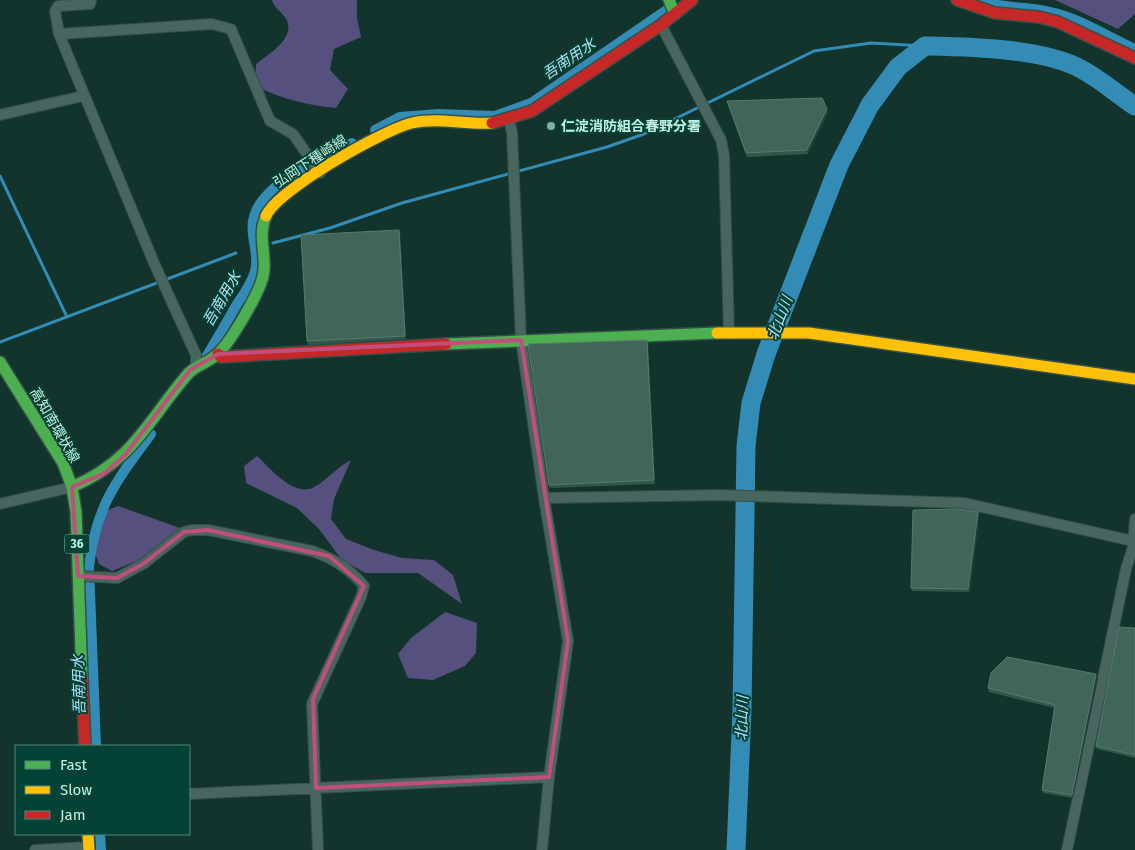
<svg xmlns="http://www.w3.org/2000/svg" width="1135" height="850" font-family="'Fira Sans','Noto Sans JP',sans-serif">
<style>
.green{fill:#55507d}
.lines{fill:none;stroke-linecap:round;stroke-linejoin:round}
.stream{stroke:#338cb6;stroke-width:3}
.canal{stroke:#338cb6;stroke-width:10}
.river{stroke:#338cb6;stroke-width:19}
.street-casing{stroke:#344f48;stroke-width:12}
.fast-casing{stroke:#344f48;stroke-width:14}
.slow-casing{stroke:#344f48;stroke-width:14}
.jam-casing{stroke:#344f48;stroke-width:14}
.street{stroke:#48655f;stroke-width:10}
.fast{stroke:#4caf50;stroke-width:11}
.slow{stroke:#ffc107;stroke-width:11}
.jam{stroke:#c62828;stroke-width:11}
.wall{fill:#325649}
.shaded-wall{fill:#1f4137}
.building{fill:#416659;stroke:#567c6e}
.marked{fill:none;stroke:#c24e7d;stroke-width:4;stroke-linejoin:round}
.poi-dot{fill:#84afa3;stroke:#044235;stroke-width:2}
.labels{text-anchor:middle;stroke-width:4;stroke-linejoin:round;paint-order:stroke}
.shield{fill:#044235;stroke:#89bcae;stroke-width:1}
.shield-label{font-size:12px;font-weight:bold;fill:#c2f1e2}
.poi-label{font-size:14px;font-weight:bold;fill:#c2f1e2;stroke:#044235;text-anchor:start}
.street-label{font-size:14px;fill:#c2f1e2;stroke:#044235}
.water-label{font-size:15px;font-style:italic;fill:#b4dff8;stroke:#044235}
</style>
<rect width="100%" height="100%" fill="#12342d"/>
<path class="green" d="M 272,0 L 357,0 L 357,18 L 361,37 L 334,49 L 330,70 L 348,89 L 336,108 C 307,105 282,99 255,86 L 256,64 C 268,55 297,37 286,19 C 282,12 274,8 272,0 Z
M 1055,0 L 1135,0 L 1135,14 L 1118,29 Z
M 257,456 C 270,468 296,500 316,486 C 329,478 336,468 351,460 L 334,499 L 331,519 L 346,539 L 374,550 L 402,558 L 434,560 L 453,575 L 462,604 L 418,573 L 365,573 L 341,559 L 319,529 L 297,508 L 246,483 L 244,466 Z
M 118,506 L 180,528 L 147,557 L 112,571 L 99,564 L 91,542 L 101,513 Z
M 445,612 L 477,623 L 476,653 L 465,666 L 433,680 L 408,678 L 398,654 L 411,638 Z"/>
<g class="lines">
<path class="stream" d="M 0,176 L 67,317
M 273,243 L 330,228 L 402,203 L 607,147 L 644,134 L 814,51 L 871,43 L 925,46
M 0,342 L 236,253"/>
<path class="canal" d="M 978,0 C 1003,9 1025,6 1050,12 C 1079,18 1108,37 1135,49
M 375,130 L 400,117 L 438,114 L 495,116 L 531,103 L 665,11
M 202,364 C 214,344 226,324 237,304 C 244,294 252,283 255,271 C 260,255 250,238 253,221 C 259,183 321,160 352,143
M 96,746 L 89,567 C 95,508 116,481 151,434
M 100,834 L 101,850"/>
<path class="river" d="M 736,850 L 742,710 L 746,446 L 751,403 L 766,354 L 839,165 L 870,105 L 898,67 L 925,46 C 970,47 1042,48 1081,69 C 1100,79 1117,94 1135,106"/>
<defs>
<path id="street" d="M 91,0 L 90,4 L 58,6 L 55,11 L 59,34 L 154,263 L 196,355 L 196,367
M 661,25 L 721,140 L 724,155 L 729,334
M 59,34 L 212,24 L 231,29 L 270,121 L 293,134 L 320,173
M 0,115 L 83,96
M 509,120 L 512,132 L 521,340 L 544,498 L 568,641 L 549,777 L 542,850
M 544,498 L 720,495 L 964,503 L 1133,541
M 0,504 L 72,487
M 1133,546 L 1135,519
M 78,576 L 117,578 L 143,564 L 184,532 L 192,530 L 208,530 L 312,551 C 333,558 350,569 364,586 L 361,597 L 312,704 L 318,850
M 189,794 L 549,777
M 35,850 L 89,847
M 1067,850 L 1126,569 L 1133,547"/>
<path id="fast" d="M 669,0 L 675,14
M 446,344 L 717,333
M 0,362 L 63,463 L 72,487 L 76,512 L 82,679
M 72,487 C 133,461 147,422 187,375 C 194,366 206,364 215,356 C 229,346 255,299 261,283 C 270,260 256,238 266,216"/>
<path id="slow" d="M 266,216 C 277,190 383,130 412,123 C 438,117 466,125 492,123
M 717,333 L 809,333 L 1135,379
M 88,834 L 89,850"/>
<path id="jam" d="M 957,0 L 995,13 L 1039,17 L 1058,22 L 1135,58
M 492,123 L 532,111 L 661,25 L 692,0
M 218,354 L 221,357 L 446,344
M 82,679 L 85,746"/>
</defs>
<use href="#street" class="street-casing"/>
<use href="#fast" class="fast-casing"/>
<use href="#slow" class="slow-casing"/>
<use href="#jam" class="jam-casing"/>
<use href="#street" class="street"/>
<use href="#fast" class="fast"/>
<use href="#slow" class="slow"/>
<use href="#jam" class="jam"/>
</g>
<path class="wall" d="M 727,101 L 828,113 L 808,154 L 747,157 Z
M 400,233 L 406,339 L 308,345 L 307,341 Z
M 647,340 L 648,343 L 655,484 L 550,488 L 549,485 Z
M 978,512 L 979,516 L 970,592 L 912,591 L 911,588 Z
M 1135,628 L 1135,758 L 1097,749 L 1096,746 Z
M 1096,674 L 1098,678 L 1073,798 L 1043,793 L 1042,790 L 1054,708 L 989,692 L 988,688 Z"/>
<path class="shaded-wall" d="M 827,109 L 828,113 L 808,154 L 807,150 Z
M 399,230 L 400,233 L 406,339 L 405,336 Z
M 647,340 L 648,343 L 655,484 L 654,480 Z
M 978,512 L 979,516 L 970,592 L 968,589 Z
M 1096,674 L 1098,678 L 1073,798 L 1072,795 Z"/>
<path class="building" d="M 822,98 L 827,109 L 807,150 L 746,153 L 727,101 Z
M 399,230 L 405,336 L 307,341 L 301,235 Z
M 647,340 L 654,480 L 549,485 L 528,344 Z
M 959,509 L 978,512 L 968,589 L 911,588 L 913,510 Z
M 1119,627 L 1135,628 L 1135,755 L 1096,746 Z
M 1007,657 L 1096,674 L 1072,795 L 1042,790 L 1055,705 L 988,688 L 991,673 Z"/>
<path class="marked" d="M 521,340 L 568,641 L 549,777 L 316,788 L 313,699 L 364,586 L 329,556 L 208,530 L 184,532 L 143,564 L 117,578 L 78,576 L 72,487 L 105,473 L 125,455 L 190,370 L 218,354 Z"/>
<circle class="poi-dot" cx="551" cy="126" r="5"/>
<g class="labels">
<rect class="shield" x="64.5" y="534.5" width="25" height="19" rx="4"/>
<g class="shield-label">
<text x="77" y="548">36</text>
</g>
<g class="poi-label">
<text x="561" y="131">仁淀消防組合春野分署</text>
</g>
<g class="street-label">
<text transform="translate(310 161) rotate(-33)" y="5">弘岡下種崎線</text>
<text transform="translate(55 425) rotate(60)" y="5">高知南環状線</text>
</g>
<g class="water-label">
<text transform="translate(569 59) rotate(-34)" y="5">吾南用水</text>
<text transform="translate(222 299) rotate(-60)" y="5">吾南用水</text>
<text transform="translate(780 318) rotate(-69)" y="5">北山川</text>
<text transform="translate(79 685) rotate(-92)" y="5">吾南用水</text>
<text transform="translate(742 718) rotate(-88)" y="5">北山川</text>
</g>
</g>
<rect x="15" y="745" width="175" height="90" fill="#044235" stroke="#50887a"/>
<rect x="25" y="761" width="25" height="8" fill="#4caf50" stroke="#50887a"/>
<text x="60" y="770" font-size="15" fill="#c2f1e2">Fast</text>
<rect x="25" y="786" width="25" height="8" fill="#ffc107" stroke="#50887a"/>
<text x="60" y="795" font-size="15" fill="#c2f1e2">Slow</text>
<rect x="25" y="811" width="25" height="8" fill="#c62828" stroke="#50887a"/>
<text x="60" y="820" font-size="15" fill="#c2f1e2">Jam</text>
</svg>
